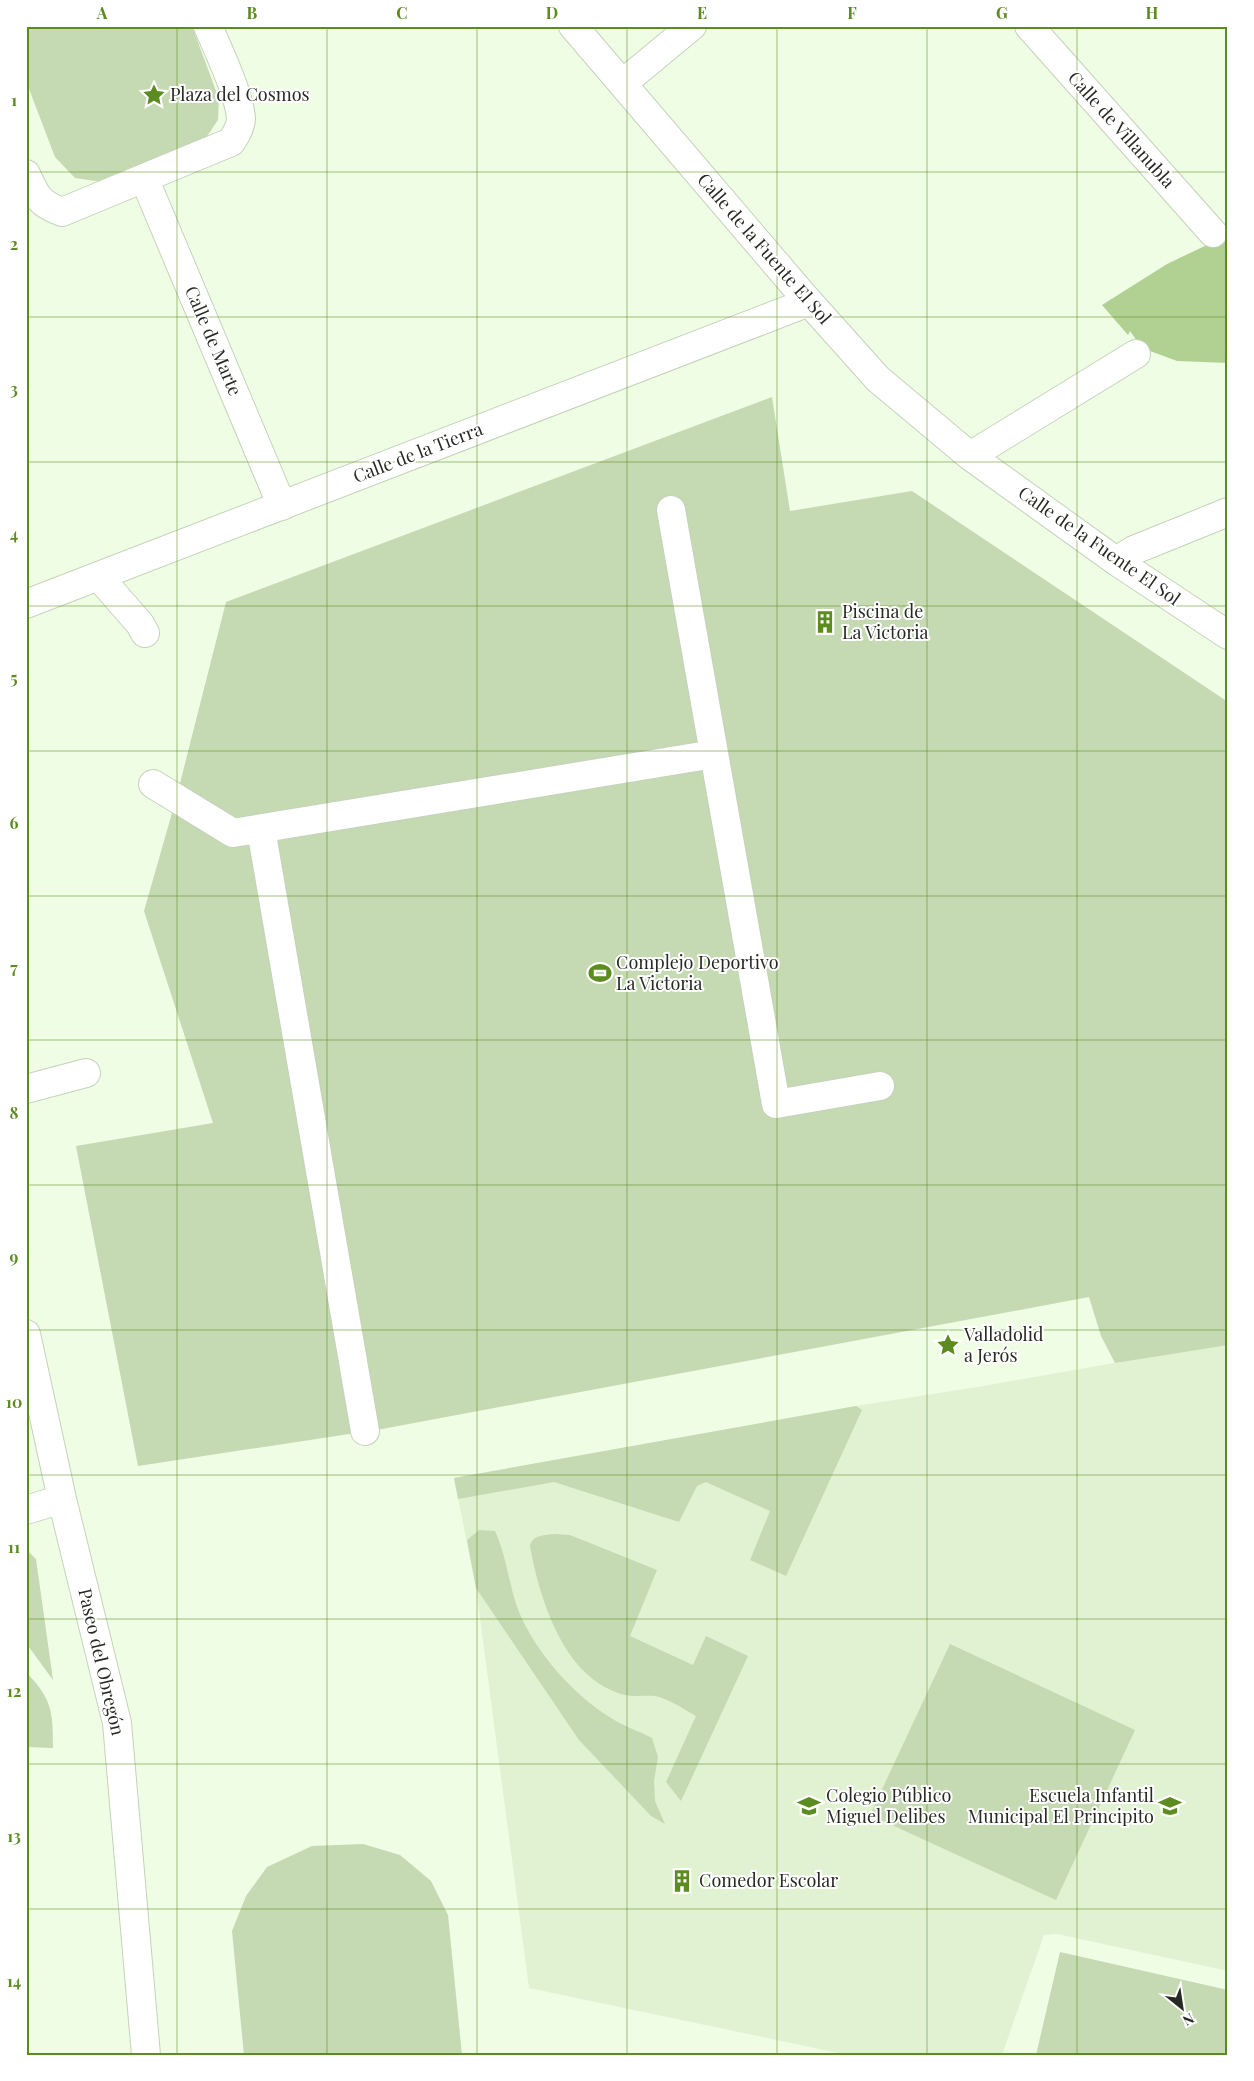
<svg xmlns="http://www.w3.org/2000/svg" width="1254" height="2081" font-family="'Playfair Display',serif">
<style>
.built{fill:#e1f2d3}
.green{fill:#c5d9b3}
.forest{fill:#b1d193}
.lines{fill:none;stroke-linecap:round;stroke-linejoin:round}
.minor-casing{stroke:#c5d2bb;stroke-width:30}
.minor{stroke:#fff;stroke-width:28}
.grid{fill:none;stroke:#5c8b1f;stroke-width:1;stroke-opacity:0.55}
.labels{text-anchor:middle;stroke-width:4;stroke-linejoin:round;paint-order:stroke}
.poi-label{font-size:18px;fill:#262a22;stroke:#fff;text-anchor:start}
.street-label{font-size:18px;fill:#262a22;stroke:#fff}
.neatline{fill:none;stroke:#5c8b1f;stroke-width:2}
.grid-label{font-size:16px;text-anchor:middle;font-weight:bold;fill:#5c8b1f}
</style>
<rect width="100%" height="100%" fill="#effde4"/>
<path class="built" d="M 1228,1343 L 1228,1971 L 1057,1934 L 1044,1935 L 1002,2055 L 848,2055 L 529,1988 L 476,1588 L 454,1478 L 856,1406 L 977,1387 Z"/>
<path class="green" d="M 26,26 L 192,26 L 219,99 L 218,120 L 203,142 L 103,182 L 75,178 L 55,157 L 26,81 Z
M 772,397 L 790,511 L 912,491 L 1228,702 L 1228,1345 L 1115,1363 L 1101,1336 L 1089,1297 L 382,1429 L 138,1466 L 76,1146 L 213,1123 L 144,911 L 176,799 L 226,602 Z
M 856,1406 L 862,1410 L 786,1576 L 750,1560 L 770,1511 L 706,1482 L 697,1486 L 679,1522 L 554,1482 L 458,1499 L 454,1478 Z
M 479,1530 L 495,1531 C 508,1559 509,1591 522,1619 C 541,1658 574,1695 611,1718 C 623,1726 639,1731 652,1738 L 658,1757 L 654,1781 L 655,1801 L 665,1824 L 651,1816 L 579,1740 L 476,1588 L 467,1540 Z
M 555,1534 L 570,1535 L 657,1570 L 630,1636 L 693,1665 L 706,1636 L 748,1656 L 681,1801 L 666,1782 L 696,1716 C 685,1710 668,1698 655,1696 C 637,1695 630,1699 611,1690 C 561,1668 539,1596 530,1546 C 532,1535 545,1535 555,1534 Z
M 26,1549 L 36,1559 L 53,1680 L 26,1643 Z
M 950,1644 L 1135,1730 L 1056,1900 L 870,1815 Z
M 26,1672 C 52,1699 53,1711 53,1748 L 26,1747 Z
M 363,1844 L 400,1855 L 431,1881 L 448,1915 L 462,2055 L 244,2055 L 232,1931 L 246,1896 L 267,1867 L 312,1846 Z
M 1060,1952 L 1228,1990 L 1228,2055 L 1036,2055 Z"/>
<path class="forest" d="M 1228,235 L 1228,363 L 1177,361 L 1142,348 L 1130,331 L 1128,335 L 1102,305 L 1167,264 Z"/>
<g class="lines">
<defs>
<path id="minor" d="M 573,26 L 801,293 L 878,379 L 970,456 L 1116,561 L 1228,635
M 1029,26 L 1213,233
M 623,83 L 692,26
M 26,174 C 36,196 38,203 62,212 L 231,142 C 236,135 241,127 241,118 C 239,93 218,50 208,26
M 144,178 L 282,506
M 970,456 L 1136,354
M 671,510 L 776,1104 L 880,1086
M 1116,561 L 1134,550 L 1228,512
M 99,577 L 140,624 L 145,633
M 26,604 L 809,302
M 153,784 L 233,833 L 714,754
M 261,829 L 365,1431
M 26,1089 L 86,1073
M 26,1334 L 62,1499 L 117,1723 L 146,2055
M 26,1510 L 62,1499"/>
</defs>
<use href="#minor" class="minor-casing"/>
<use href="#minor" class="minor"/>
</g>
<path class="grid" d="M 177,26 L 177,2055M 327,26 L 327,2055M 477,26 L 477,2055M 627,26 L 627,2055M 777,26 L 777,2055M 927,26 L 927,2055M 1077,26 L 1077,2055M 26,172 L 1228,172M 26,317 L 1228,317M 26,462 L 1228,462M 26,606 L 1228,606M 26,751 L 1228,751M 26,896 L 1228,896M 26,1040 L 1228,1040M 26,1185 L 1228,1185M 26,1330 L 1228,1330M 26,1475 L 1228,1475M 26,1619 L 1228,1619M 26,1764 L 1228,1764M 26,1909 L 1228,1909"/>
<defs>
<symbol id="sight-bare" viewBox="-9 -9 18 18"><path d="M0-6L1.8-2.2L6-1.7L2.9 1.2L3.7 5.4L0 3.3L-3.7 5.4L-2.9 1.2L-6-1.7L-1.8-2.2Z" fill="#5c8b1f" stroke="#fff" stroke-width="2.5" paint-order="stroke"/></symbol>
<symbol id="building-bare" viewBox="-9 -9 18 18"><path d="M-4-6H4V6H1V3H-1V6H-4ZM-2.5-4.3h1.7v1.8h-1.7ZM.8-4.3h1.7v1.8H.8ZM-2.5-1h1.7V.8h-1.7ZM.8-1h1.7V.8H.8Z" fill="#5c8b1f" stroke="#fff" stroke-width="2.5" paint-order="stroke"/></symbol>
<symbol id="stadium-bare" viewBox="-9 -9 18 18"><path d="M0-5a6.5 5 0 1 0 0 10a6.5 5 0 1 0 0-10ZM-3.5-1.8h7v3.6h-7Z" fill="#5c8b1f" stroke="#fff" stroke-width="2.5" paint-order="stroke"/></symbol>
<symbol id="school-bare" viewBox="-9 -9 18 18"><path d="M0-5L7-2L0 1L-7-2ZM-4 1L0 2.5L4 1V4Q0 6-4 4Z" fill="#5c8b1f" stroke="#fff" stroke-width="2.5" paint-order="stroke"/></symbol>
</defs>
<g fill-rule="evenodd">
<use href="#sight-bare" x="138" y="79" width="32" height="32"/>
<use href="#building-bare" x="809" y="606" width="32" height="32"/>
<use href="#stadium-bare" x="584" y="957" width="32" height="32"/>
<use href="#sight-bare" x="932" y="1329" width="32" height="32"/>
<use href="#school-bare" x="793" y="1790" width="32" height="32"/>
<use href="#school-bare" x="1154" y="1790" width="32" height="32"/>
<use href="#building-bare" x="666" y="1865" width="32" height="32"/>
</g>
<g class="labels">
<g class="poi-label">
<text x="170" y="101">Plaza del Cosmos</text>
<text x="842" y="618">Piscina de<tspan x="842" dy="21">La Victoria</tspan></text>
<text x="616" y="969">Complejo Deportivo<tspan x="616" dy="21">La Victoria</tspan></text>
<text x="964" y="1341">Valladolid<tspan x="964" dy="21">a Jerós</tspan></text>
<text x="826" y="1802">Colegio Público<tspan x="826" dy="21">Miguel Delibes</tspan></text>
<text x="1154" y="1802" text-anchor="end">Escuela Infantil<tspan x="1154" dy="21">Municipal El Principito</tspan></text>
<text x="699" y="1887">Comedor Escolar</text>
</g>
<g class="street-label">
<text transform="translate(1121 130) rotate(48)" y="6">Calle de Villanubla</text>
<text transform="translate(764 249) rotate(49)" y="6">Calle de la Fuente El Sol</text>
<text transform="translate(213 341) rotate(67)" y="6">Calle de Marte</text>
<text transform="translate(418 453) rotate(-21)" y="6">Calle de la Tierra</text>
<text transform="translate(1099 546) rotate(35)" y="6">Calle de la Fuente El Sol</text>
<text transform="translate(101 1662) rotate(77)" y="6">Paseo del Obregón</text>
</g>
</g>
<rect width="1254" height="2081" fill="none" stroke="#ffffff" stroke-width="55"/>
<g transform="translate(1182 2008) rotate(150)" stroke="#ffffff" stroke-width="4" paint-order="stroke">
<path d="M0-4L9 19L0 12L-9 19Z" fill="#262a22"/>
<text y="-8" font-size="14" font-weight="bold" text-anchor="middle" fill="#262a22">N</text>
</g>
<rect x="28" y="28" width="1198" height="2026" class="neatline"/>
<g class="grid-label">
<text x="102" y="19">A</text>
<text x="252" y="19">B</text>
<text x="402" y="19">C</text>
<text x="552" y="19">D</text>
<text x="702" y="19">E</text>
<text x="852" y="19">F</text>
<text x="1002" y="19">G</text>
<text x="1152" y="19">H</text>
<text x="14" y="106">1</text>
<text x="14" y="250">2</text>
<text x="14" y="395">3</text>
<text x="14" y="540">4</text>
<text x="14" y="684">5</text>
<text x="14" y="829">6</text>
<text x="14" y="974">7</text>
<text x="14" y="1119">8</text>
<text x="14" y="1263">9</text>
<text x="14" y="1408">10</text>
<text x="14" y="1553">11</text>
<text x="14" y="1697">12</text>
<text x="14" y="1842">13</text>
<text x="14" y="1987">14</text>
</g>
</svg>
